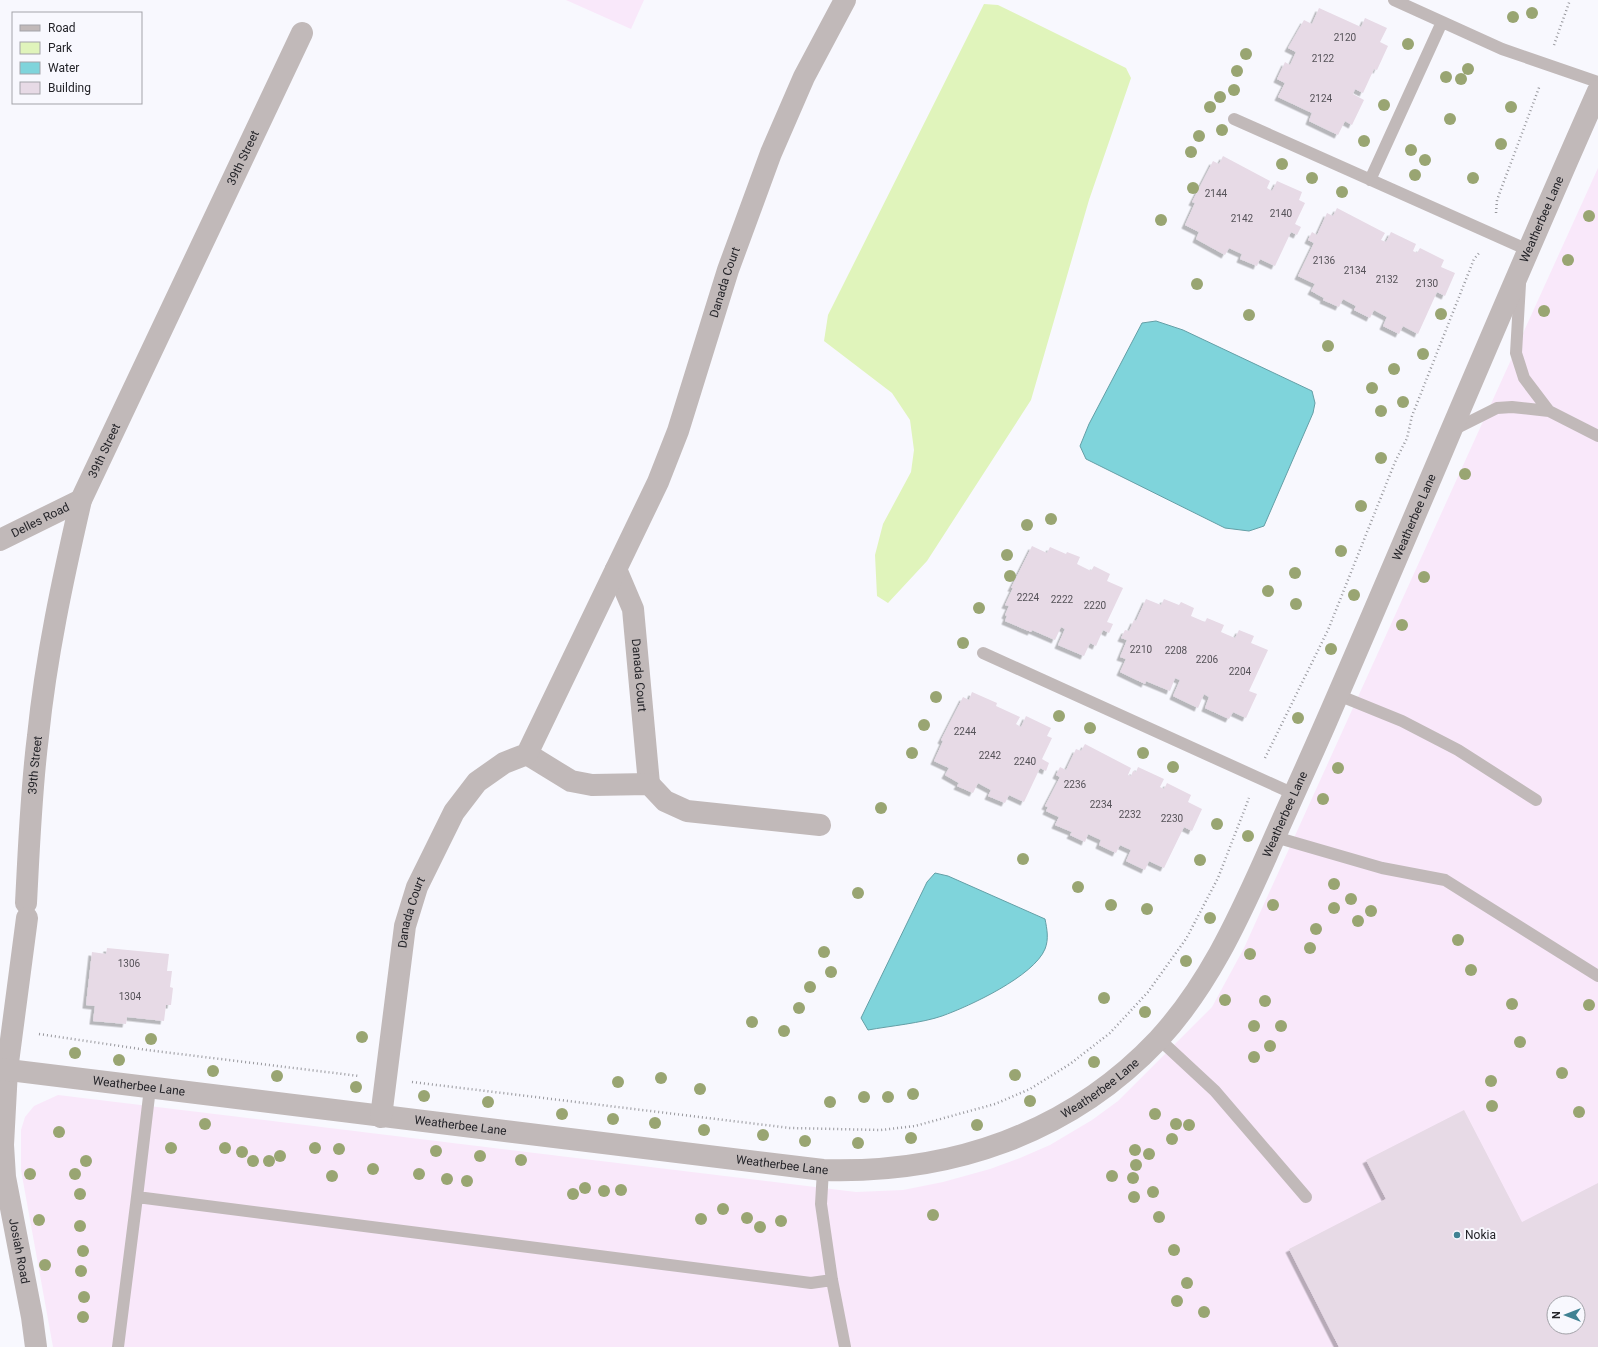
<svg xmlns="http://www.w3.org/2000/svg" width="1598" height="1347" font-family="Roboto,sans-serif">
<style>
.commercial{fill:#f9e8fa;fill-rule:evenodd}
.green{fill:#e0f4bb}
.water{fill:#7fd4db;stroke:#649fa6}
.building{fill:#e7dae6;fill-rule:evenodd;filter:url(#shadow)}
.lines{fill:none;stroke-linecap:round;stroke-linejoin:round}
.path{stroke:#98989d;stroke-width:2.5;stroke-dasharray:1 3;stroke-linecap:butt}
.service{stroke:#c1b9b9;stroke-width:12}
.minor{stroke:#c1b9b9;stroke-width:22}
.tree{fill:#99a572}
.poi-dot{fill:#408293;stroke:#f8f8fe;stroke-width:1.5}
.labels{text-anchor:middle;stroke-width:4;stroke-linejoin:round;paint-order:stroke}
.number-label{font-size:10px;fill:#555258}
.street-label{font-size:12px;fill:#242429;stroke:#f8f8fe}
.poi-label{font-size:12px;fill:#242429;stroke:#f8f8fe;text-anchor:start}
</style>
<defs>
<filter id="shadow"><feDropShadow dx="-3.5" dy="3.5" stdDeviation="0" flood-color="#0004"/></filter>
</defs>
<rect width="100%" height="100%" fill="#f8f8fe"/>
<path class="commercial" d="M 566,0 L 644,0 L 631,29 Z
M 1598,168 L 1598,1347 L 53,1347 L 21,1170 L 21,1130 L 25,1117 L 34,1106 L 58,1095 L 856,1192 L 903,1190 L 943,1182 L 990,1169 L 1020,1158 L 1050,1145 L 1092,1120 L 1118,1101 L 1212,1007 L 1244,948 ZM 1554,1303 L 1578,1303 L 1578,1327 L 1554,1327 Z"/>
<path class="green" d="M 984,4 L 998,5 L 1126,68 L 1131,78 L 1089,200 L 1031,400 L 927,561 L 888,603 L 877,596 L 875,555 L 883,524 L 911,472 L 914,450 L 910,420 L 892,393 L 824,341 L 828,315 Z"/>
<path class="water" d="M 1156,321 L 1183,330 L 1312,391 L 1315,403 L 1313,413 L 1264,526 L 1249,531 L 1225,528 L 1086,459 L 1080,446 L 1089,424 L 1142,323 Z
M 935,873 L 948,876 L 1045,919 C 1047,929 1049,939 1045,949 C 1034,976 970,1006 942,1016 C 922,1023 890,1026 868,1030 L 861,1018 L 927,882 Z"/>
<path class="building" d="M 1319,8 L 1361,27 L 1365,18 L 1387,28 L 1380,42 L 1388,46 L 1377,70 L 1374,69 L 1363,93 L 1355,89 L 1353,94 L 1364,100 L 1352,125 L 1345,121 L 1338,135 L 1309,121 L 1312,113 L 1278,97 L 1285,83 L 1277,79 L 1285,62 L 1290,65 L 1296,52 L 1288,48 L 1304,20 L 1312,24 Z
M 1223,156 L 1270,181 L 1267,188 L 1272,191 L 1277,181 L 1302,192 L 1299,200 L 1305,203 L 1295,224 L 1301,227 L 1297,235 L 1291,232 L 1275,266 L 1260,259 L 1257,266 L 1240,259 L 1242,254 L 1229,248 L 1225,255 L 1196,239 L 1199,232 L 1185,225 L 1195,203 L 1192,202 L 1213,161 L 1219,164 Z
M 1337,208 L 1385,233 L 1381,240 L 1386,242 L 1391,232 L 1416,244 L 1413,251 L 1417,253 L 1420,248 L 1444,260 L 1441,267 L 1455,273 L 1445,296 L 1437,292 L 1418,334 L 1403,326 L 1399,334 L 1383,326 L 1387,317 L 1374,310 L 1370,318 L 1354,310 L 1356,306 L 1343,299 L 1339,307 L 1323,300 L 1324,298 L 1311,291 L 1315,284 L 1298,276 L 1314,243 L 1308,240 L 1312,232 L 1317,235 L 1327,213 L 1333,216 Z
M 1032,546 L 1047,553 L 1050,547 L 1066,554 L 1067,552 L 1080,557 L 1077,564 L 1091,571 L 1094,566 L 1110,574 L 1107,581 L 1123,588 L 1107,622 L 1113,624 L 1109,633 L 1103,630 L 1096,646 L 1090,643 L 1084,656 L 1058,645 L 1065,629 L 1061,627 L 1055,640 L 1032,630 L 1031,632 L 1005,621 L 1007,616 L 1005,615 L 1009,606 L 1005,605 L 1013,588 L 1011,588 Z
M 1146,599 L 1161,605 L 1164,599 L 1179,605 L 1181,602 L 1194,608 L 1191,616 L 1205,622 L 1207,618 L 1224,625 L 1221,632 L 1235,638 L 1239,630 L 1254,636 L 1251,643 L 1268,650 L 1249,691 L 1257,694 L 1246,718 L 1233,712 L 1229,719 L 1205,708 L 1209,697 L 1204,694 L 1198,708 L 1173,696 L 1180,680 L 1175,678 L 1170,691 L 1146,681 L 1145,684 L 1120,672 L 1126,659 L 1120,657 L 1127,640 L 1121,638 L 1125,630 L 1129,631 L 1134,620 L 1136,621 Z
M 972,692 L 997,703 L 996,706 L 1020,717 L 1016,724 L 1021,727 L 1026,716 L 1051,728 L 1047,736 L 1052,738 L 1042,759 L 1049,763 L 1046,771 L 1040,768 L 1024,802 L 1009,795 L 1005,803 L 988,796 L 991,790 L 978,783 L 973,793 L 957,786 L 959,783 L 945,775 L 949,768 L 934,761 L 943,741 L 941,740 L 963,697 L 969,700 Z
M 1085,744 L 1131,768 L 1128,775 L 1131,776 L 1133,771 L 1136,772 L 1138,767 L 1164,779 L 1160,787 L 1164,789 L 1167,783 L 1191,795 L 1188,802 L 1202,809 L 1192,831 L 1184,827 L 1164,868 L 1149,861 L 1145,870 L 1126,861 L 1131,850 L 1120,845 L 1116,853 L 1099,845 L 1101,840 L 1088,834 L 1085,842 L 1070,835 L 1072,832 L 1055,825 L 1059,817 L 1046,811 L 1048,807 L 1045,806 L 1060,777 L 1056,775 L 1060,767 L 1066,770 L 1076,749 L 1081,751 Z
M 107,948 L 169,954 L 167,971 L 172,971 L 170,987 L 173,988 L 171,1005 L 166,1005 L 164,1021 L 127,1017 L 126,1024 L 93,1021 L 95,1006 L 86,1005 L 92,952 L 106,954 Z
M 1464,1110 L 1522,1222 L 1598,1183 L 1598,1347 L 1339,1347 L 1289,1249 L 1386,1199 L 1366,1160 ZM 1554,1303 L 1578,1303 L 1578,1327 L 1554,1327 Z"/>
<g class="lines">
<path class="path" d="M 1554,45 L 1570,0
M 1496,213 L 1497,200 L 1540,85
M 1265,758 L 1328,630 L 1395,462 L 1407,438 L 1412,416 L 1474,259 L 1480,252
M 39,1034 L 147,1050 L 359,1076
M 412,1082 L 790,1128 L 881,1130 L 915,1126 L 995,1104 L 1030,1089 L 1070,1064 L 1110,1033 L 1148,992 L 1186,939 L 1218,878 L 1249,798"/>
<path class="service" d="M 1394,0 L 1502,49 L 1598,82
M 1234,119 L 1528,250
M 1370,180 L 1442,22
M 1520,284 L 1516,353 L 1524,378 L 1549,411
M 1453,430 L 1497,408 L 1512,407 L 1549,411 L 1598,436
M 983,653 L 1294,794
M 1338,695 L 1402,721 L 1458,750 L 1536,800
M 1275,837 L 1382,868 L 1445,880 L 1598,976
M 1159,1039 L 1215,1091 L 1306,1197
M 150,1088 L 137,1197 L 811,1283 L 832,1280
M 823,1170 L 821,1204 L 832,1280 L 845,1347
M 118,1347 L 137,1197"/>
<g class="minor">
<path id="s1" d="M 0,540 L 81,500"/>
<path id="s2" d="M 616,569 L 633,609 L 649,784"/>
<path d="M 527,754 L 571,781 L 592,785 L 649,784 L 665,801 L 687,811 L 820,825"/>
<path id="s3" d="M 26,903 C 29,847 31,791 38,736 C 46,657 63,578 81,500 L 302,33"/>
<path id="s4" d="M 27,918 L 7,1070 L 3,1145 L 5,1177 L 32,1317 L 36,1347"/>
<path id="s5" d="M 0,1069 L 823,1170 C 950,1174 1069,1134 1158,1040 C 1207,987 1237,922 1266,857 C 1286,811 1307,766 1327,720 C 1418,511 1505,300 1598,91"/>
<path id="s6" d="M 381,1117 L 405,926 L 417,887 L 454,812 L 477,782 L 504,763 L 527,754 L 658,482 L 678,431 L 728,270 L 771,153 L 804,77 L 845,0"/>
</g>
</g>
<g class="tree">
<circle cx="1532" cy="13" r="6"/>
<circle cx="1513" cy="17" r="6"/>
<circle cx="1408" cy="44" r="6"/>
<circle cx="1246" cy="54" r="6"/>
<circle cx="1468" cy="69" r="6"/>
<circle cx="1237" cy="71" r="6"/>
<circle cx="1446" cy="77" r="6"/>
<circle cx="1461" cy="79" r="6"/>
<circle cx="1234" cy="90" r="6"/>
<circle cx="1220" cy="97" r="6"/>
<circle cx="1384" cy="105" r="6"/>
<circle cx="1210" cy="107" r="6"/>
<circle cx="1511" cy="107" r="6"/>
<circle cx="1450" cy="119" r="6"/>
<circle cx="1222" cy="130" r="6"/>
<circle cx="1199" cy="136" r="6"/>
<circle cx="1364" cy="141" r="6"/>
<circle cx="1501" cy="144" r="6"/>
<circle cx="1411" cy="150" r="6"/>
<circle cx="1191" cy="152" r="6"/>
<circle cx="1425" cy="160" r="6"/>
<circle cx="1282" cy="164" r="6"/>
<circle cx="1415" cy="175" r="6"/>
<circle cx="1312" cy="178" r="6"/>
<circle cx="1473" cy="178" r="6"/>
<circle cx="1193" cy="188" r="6"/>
<circle cx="1342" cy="192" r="6"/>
<circle cx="1589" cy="216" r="6"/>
<circle cx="1161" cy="220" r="6"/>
<circle cx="1568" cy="260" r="6"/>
<circle cx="1197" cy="284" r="6"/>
<circle cx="1544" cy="311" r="6"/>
<circle cx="1441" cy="314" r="6"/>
<circle cx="1249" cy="315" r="6"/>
<circle cx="1328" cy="346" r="6"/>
<circle cx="1423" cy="354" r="6"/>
<circle cx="1394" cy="369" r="6"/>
<circle cx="1372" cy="388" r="6"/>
<circle cx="1403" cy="402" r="6"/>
<circle cx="1381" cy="411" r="6"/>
<circle cx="1381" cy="458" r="6"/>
<circle cx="1465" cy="474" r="6"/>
<circle cx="1361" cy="506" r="6"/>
<circle cx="1051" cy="519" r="6"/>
<circle cx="1027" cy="525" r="6"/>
<circle cx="1341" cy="551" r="6"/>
<circle cx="1007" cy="555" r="6"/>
<circle cx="1295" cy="573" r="6"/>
<circle cx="1010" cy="576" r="6"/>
<circle cx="1424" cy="577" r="6"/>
<circle cx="1268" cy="591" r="6"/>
<circle cx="1354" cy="595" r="6"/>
<circle cx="1296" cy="604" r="6"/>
<circle cx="979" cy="608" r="6"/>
<circle cx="1402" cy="625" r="6"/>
<circle cx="963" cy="643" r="6"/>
<circle cx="1331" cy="649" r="6"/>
<circle cx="936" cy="697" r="6"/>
<circle cx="1059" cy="716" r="6"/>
<circle cx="1298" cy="718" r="6"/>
<circle cx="924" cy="725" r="6"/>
<circle cx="1090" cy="728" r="6"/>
<circle cx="912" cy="753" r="6"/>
<circle cx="1143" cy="753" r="6"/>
<circle cx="1173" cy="767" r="6"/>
<circle cx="1338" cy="768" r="6"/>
<circle cx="1323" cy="799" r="6"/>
<circle cx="881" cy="808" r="6"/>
<circle cx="1217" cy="824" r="6"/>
<circle cx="1248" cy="836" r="6"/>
<circle cx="1023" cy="859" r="6"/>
<circle cx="1200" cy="860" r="6"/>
<circle cx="1334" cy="884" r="6"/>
<circle cx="1078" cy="887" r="6"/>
<circle cx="858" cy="893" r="6"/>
<circle cx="1351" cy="899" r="6"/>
<circle cx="1111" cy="905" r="6"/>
<circle cx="1273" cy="905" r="6"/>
<circle cx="1334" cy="908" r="6"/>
<circle cx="1147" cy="909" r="6"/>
<circle cx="1371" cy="911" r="6"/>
<circle cx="1210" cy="918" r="6"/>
<circle cx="1358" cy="921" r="6"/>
<circle cx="1316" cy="929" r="6"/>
<circle cx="1458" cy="940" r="6"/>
<circle cx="1310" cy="948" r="6"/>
<circle cx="824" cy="952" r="6"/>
<circle cx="1250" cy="954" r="6"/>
<circle cx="1186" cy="961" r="6"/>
<circle cx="1471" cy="970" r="6"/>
<circle cx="831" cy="972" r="6"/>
<circle cx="810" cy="987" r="6"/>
<circle cx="1104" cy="998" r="6"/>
<circle cx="1225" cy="1000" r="6"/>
<circle cx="1265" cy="1001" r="6"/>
<circle cx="1512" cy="1004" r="6"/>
<circle cx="1589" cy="1005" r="6"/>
<circle cx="799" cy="1008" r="6"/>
<circle cx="1145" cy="1012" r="6"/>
<circle cx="752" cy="1022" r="6"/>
<circle cx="1254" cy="1026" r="6"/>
<circle cx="1281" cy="1026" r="6"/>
<circle cx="784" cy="1031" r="6"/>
<circle cx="362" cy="1037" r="6"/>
<circle cx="151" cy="1039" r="6"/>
<circle cx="1520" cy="1042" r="6"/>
<circle cx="1270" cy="1046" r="6"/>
<circle cx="75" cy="1053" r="6"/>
<circle cx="1254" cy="1057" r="6"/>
<circle cx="119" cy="1060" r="6"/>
<circle cx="1094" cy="1062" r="6"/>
<circle cx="213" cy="1071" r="6"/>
<circle cx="1562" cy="1073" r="6"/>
<circle cx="1015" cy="1075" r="6"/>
<circle cx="277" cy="1076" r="6"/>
<circle cx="661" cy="1078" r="6"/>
<circle cx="1491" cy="1081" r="6"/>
<circle cx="618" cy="1082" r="6"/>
<circle cx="356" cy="1087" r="6"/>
<circle cx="700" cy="1089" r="6"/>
<circle cx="913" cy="1094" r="6"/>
<circle cx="424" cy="1096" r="6"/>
<circle cx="864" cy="1097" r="6"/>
<circle cx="888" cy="1097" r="6"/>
<circle cx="1030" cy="1101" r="6"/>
<circle cx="488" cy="1102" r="6"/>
<circle cx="830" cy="1102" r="6"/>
<circle cx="1492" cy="1106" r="6"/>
<circle cx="1579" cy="1112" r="6"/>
<circle cx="562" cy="1114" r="6"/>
<circle cx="1155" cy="1114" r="6"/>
<circle cx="613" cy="1119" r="6"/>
<circle cx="655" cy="1123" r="6"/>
<circle cx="205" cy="1124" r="6"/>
<circle cx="1176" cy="1124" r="6"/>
<circle cx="977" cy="1125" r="6"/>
<circle cx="1189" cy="1125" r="6"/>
<circle cx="704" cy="1130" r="6"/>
<circle cx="59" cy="1132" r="6"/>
<circle cx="763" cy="1135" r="6"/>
<circle cx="911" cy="1138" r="6"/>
<circle cx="1172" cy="1139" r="6"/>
<circle cx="805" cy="1141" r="6"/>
<circle cx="858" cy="1143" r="6"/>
<circle cx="171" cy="1148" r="6"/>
<circle cx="225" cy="1148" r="6"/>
<circle cx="315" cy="1148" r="6"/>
<circle cx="339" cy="1149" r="6"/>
<circle cx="1135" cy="1150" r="6"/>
<circle cx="436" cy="1151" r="6"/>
<circle cx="242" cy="1152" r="6"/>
<circle cx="1149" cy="1154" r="6"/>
<circle cx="280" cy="1156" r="6"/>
<circle cx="480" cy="1156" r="6"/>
<circle cx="521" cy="1160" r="6"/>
<circle cx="86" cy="1161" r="6"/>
<circle cx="253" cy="1161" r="6"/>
<circle cx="269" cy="1161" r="6"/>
<circle cx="1136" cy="1165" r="6"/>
<circle cx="373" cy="1169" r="6"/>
<circle cx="30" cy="1174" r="6"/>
<circle cx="75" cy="1174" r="6"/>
<circle cx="419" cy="1174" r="6"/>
<circle cx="332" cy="1176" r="6"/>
<circle cx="1112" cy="1176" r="6"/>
<circle cx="1133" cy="1178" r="6"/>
<circle cx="447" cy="1179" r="6"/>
<circle cx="467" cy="1181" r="6"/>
<circle cx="585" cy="1188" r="6"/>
<circle cx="621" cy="1190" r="6"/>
<circle cx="604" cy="1191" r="6"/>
<circle cx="1153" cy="1192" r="6"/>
<circle cx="80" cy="1194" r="6"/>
<circle cx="573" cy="1194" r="6"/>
<circle cx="1134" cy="1197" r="6"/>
<circle cx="723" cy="1209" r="6"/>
<circle cx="933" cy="1215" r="6"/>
<circle cx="1159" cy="1217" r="6"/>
<circle cx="747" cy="1218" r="6"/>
<circle cx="701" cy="1219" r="6"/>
<circle cx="39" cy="1220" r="6"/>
<circle cx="781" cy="1221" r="6"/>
<circle cx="80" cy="1226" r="6"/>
<circle cx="760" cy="1227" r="6"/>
<circle cx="1174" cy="1250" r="6"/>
<circle cx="83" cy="1251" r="6"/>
<circle cx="45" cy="1265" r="6"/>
<circle cx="81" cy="1271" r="6"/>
<circle cx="1187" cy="1283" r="6"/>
<circle cx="84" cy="1297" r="6"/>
<circle cx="1177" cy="1301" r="6"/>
<circle cx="1204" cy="1312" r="6"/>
<circle cx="83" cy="1317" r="6"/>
</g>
<circle class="poi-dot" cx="1457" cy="1235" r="4"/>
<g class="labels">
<g class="number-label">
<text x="1345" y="41">2120</text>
<text x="1323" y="62">2122</text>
<text x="1321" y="102">2124</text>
<text x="1216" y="197">2144</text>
<text x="1281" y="217">2140</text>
<text x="1242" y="222">2142</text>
<text x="1324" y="264">2136</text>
<text x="1355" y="274">2134</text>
<text x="1387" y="283">2132</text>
<text x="1427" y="287">2130</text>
<text x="1028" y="601">2224</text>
<text x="1062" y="603">2222</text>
<text x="1095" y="609">2220</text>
<text x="1141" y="653">2210</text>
<text x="1176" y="654">2208</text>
<text x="1207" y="663">2206</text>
<text x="1240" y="675">2204</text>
<text x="965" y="735">2244</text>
<text x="990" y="759">2242</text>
<text x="1025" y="765">2240</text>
<text x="1075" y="788">2236</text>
<text x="1101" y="808">2234</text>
<text x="1130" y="818">2232</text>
<text x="1172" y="822">2230</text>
<text x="129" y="967">1306</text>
<text x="130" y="1000">1304</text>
</g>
<g class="street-label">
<text dy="4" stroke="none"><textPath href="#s3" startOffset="786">39th Street</textPath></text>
<text dy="4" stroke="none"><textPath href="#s5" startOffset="2108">Weatherbee Lane</textPath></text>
<text dy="4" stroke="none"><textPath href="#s6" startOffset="925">Danada Court</textPath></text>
<text dy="4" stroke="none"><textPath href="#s3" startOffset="462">39th Street</textPath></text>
<text dy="4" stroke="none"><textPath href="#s5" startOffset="1784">Weatherbee Lane</textPath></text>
<text dy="4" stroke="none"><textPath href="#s1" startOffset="45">Delles Road</textPath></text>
<text dy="4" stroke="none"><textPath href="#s2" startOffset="110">Danada Court</textPath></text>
<text dy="4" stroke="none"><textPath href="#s3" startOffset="138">39th Street</textPath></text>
<text dy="4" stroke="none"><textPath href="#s5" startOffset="1460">Weatherbee Lane</textPath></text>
<text dy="4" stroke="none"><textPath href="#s6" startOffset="207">Danada Court</textPath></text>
<text dy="4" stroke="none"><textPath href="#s5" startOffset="140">Weatherbee Lane</textPath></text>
<text dy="4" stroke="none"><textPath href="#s5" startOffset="1124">Weatherbee Lane</textPath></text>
<text dy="4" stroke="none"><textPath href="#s5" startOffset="464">Weatherbee Lane</textPath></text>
<text dy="4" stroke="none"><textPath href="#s5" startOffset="788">Weatherbee Lane</textPath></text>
<text dy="4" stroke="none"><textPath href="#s4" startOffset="336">Josiah Road</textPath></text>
</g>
<g class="poi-label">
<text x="1465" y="1239">Nokia</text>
</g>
</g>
<rect x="12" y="12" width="130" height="92" fill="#f8f8fe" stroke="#a3a3a9"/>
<rect x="20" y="25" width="20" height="6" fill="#c1b9b9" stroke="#a3a3a9"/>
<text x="48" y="32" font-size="12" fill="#242429">Road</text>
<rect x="20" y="42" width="20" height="12" fill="#e0f4bb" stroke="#a3a3a9"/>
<text x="48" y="52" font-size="12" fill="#242429">Park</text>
<rect x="20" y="62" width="20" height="12" fill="#7fd4db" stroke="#a3a3a9"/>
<text x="48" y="72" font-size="12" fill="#242429">Water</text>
<rect x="20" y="82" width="20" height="12" fill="#e7dae6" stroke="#a3a3a9"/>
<text x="48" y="92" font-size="12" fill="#242429">Building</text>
<g transform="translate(1566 1315) rotate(270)"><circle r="19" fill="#f8f8fe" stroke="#a3a3a9"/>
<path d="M0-3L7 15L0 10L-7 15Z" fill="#408293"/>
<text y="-6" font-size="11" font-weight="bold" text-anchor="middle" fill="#242429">N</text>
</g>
</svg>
